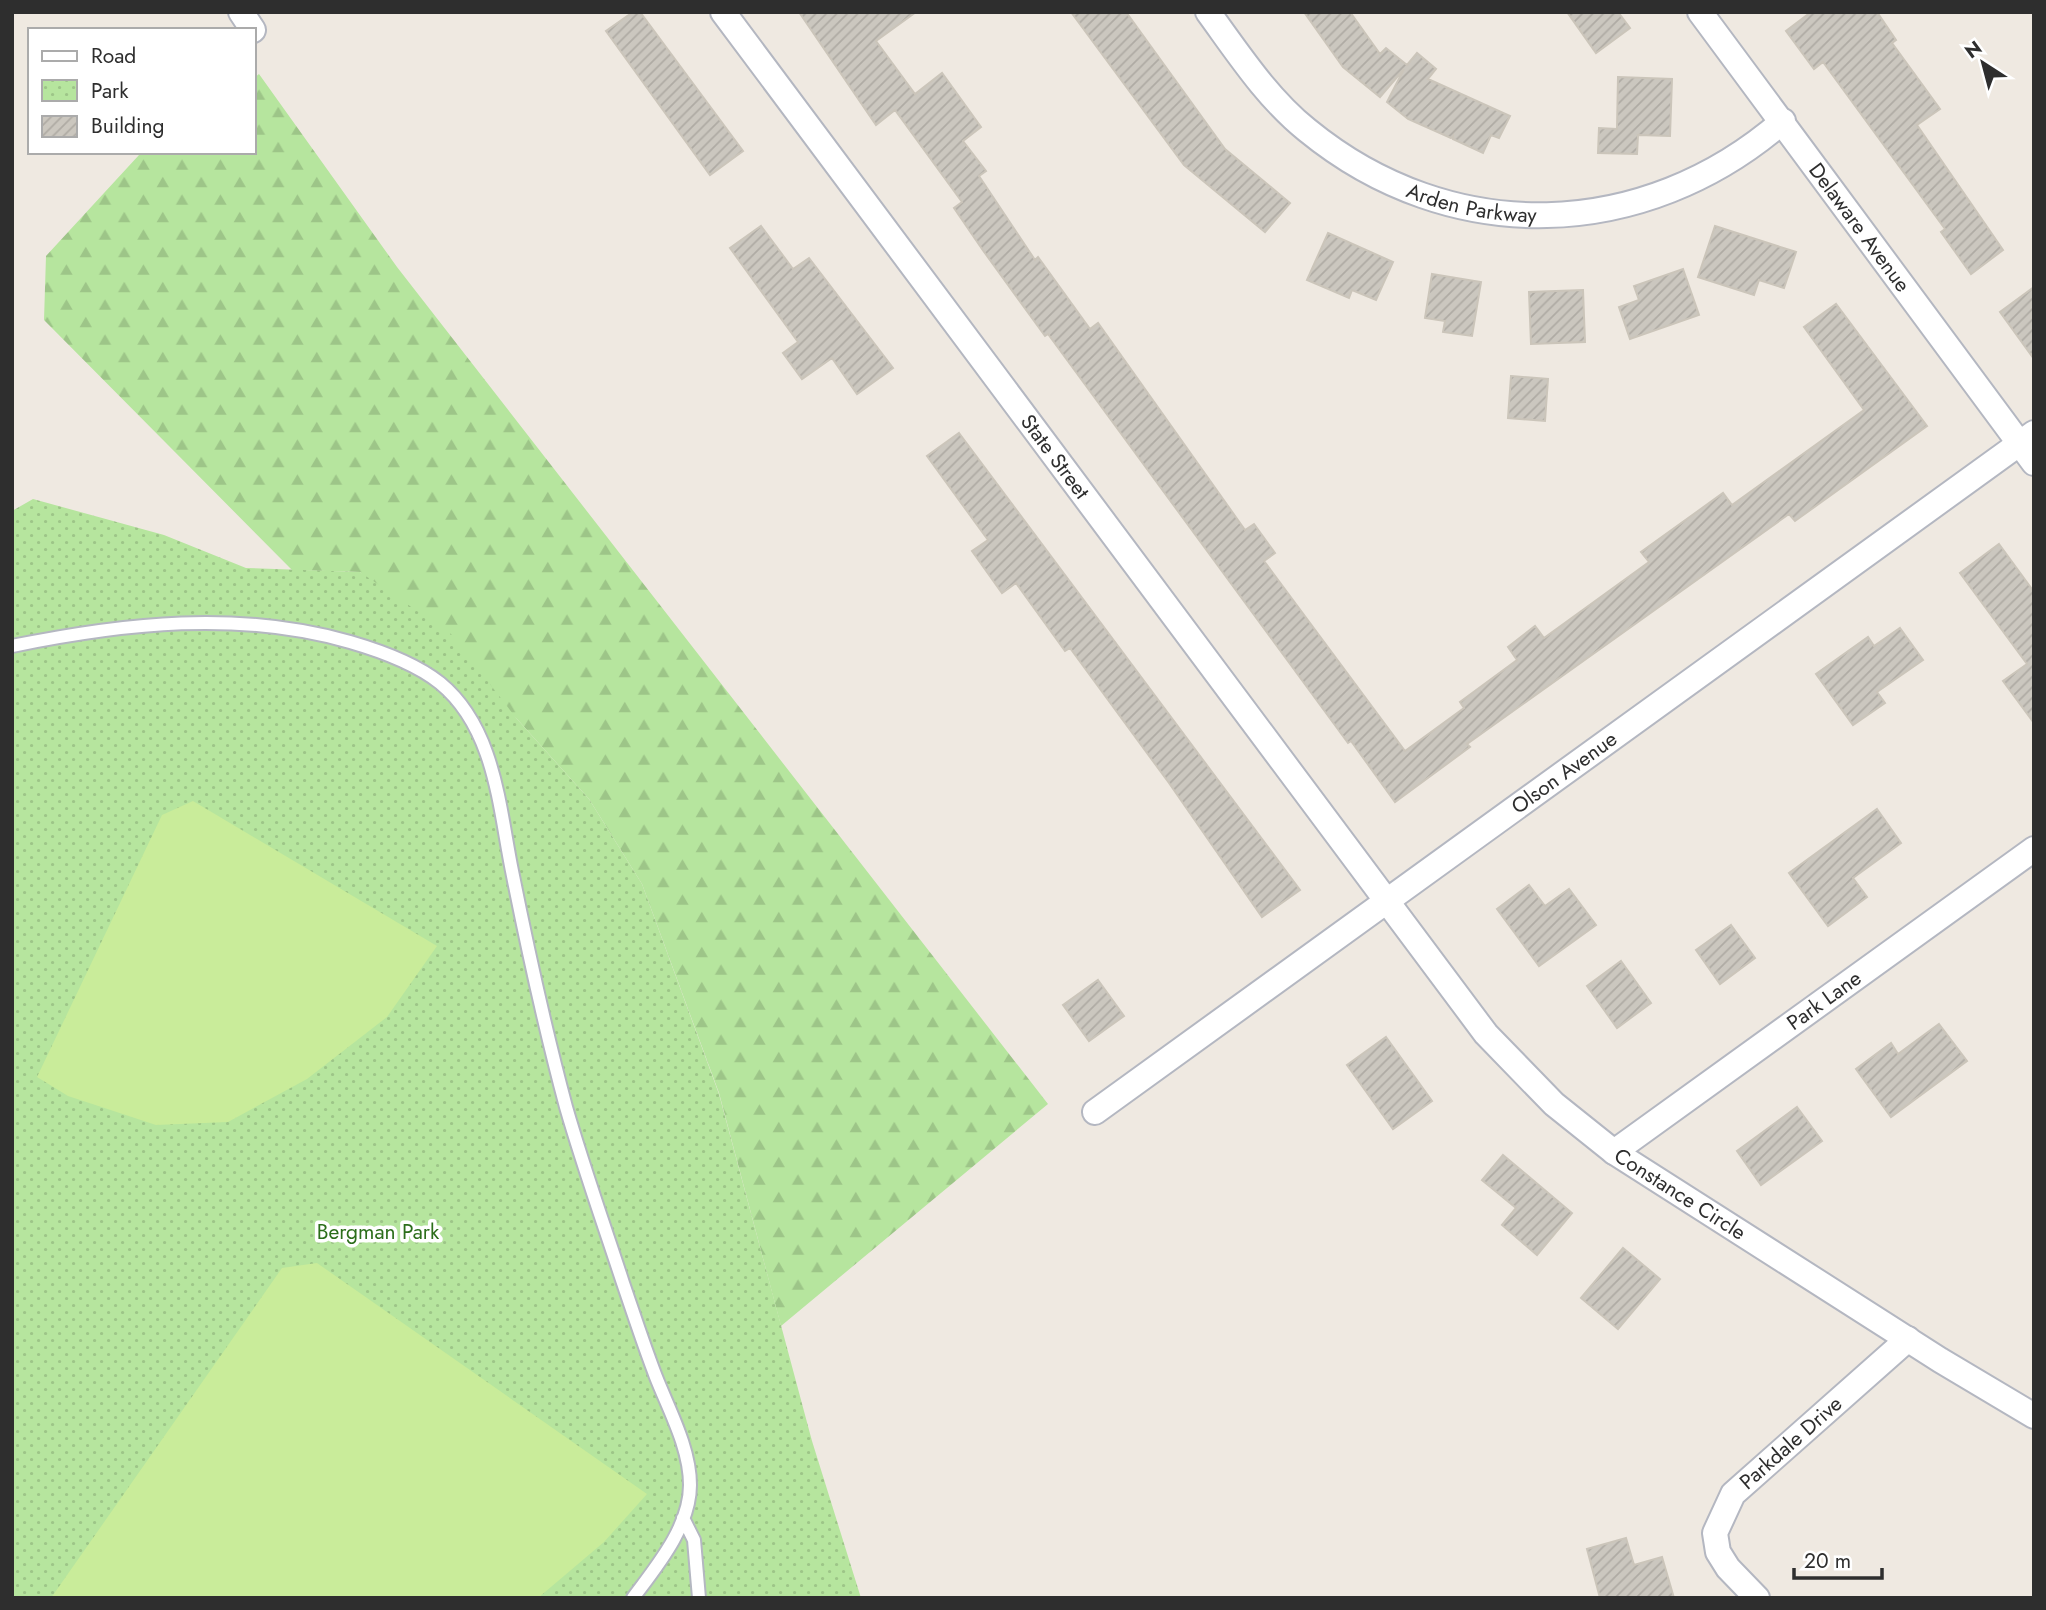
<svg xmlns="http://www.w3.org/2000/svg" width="2046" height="1610" font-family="Jost,sans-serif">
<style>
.forest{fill:url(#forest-firs)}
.park{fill:url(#park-dots)}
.pitch{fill:#c9ec9a}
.building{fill:url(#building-hatch);stroke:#cbc5ba;stroke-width:2}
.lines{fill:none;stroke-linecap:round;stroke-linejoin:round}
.lane-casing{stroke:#b4b7c1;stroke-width:16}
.street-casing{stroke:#b4b7c1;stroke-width:28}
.lane{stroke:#fff;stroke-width:12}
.street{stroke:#fff;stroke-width:24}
.labels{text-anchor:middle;stroke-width:7;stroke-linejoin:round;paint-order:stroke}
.street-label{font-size:21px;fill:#2e2e2e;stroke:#fff}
.park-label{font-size:21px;fill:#2c6e1b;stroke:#fff}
</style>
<defs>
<pattern id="forest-firs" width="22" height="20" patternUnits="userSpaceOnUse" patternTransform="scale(1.75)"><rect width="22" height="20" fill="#b6e59e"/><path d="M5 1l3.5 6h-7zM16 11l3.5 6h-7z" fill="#9dc588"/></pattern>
<pattern id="park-dots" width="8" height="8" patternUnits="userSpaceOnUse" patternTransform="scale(1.75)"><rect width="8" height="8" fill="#b6e59e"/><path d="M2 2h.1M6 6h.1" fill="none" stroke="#9dc588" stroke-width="1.8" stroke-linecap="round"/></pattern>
<pattern id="building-hatch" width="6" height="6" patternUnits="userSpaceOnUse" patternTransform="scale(1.75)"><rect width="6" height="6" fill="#cbc7bf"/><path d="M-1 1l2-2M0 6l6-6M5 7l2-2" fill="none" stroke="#afaba4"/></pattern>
</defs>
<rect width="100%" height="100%" fill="#efe9e1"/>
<path class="forest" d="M 259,74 L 397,267 L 1048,1104 L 781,1326 L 719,1093 L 642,884 L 589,799 L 517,719 L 360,572 L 292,570 L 44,320 L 46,256 L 139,155 L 143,152 L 254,152 L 254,78 Z"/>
<path class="park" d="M 33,499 L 164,535 L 246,568 L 360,572 L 451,634 L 517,719 L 589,799 L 642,884 L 719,1094 L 812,1441 L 861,1598 L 12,1598 L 12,511 Z"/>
<path class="pitch" d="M 193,801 L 437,946 L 387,1017 L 307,1079 L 228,1122 L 156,1125 L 68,1096 L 37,1077 L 162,815 Z
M 317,1263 L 647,1494 L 604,1542 L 538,1598 L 51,1598 L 282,1268 Z"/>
<path class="building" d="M 633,12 L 640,12 L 743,151 L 710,175 L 606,31 Z
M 799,12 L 916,12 L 876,41 L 915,94 L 942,73 L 981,127 L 963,141 L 986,171 L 979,176 L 1035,260 L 1038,257 L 1090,329 L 1098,323 L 1245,530 L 1254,524 L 1275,553 L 1264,561 L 1405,751 L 1464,708 L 1460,702 L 1517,660 L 1508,647 L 1535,626 L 1544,638 L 1649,562 L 1641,552 L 1723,493 L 1732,505 L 1864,410 L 1804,327 L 1836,304 L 1927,426 L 1795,521 L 1789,514 L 1467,744 L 1470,747 L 1395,802 L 1351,741 L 1348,743 L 1048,334 L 1045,336 L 982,249 L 954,208 L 962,202 L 895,110 L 876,125 Z
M 1071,12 L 1126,12 L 1225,149 L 1290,203 L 1265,232 L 1184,165 Z
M 1304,12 L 1350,12 L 1380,54 L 1386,48 L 1407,65 L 1417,53 L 1436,69 L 1428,79 L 1510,116 L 1499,138 L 1491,135 L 1483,153 L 1453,139 L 1453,136 L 1451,138 L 1408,119 L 1387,102 L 1404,69 L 1380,97 L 1343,67 Z
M 1567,12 L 1618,12 L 1630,28 L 1596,53 Z
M 1811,12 L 1877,12 L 1896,40 L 1892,43 L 1940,109 L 1917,125 L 2003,250 L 1971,274 L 1941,232 L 1945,229 L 1823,62 L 1814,69 L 1786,31 Z
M 1618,77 L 1672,79 L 1670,136 L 1638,135 L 1637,154 L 1598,153 L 1599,128 L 1617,129 Z
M 761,226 L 793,269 L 809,258 L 893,368 L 857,394 L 832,358 L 802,379 L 783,353 L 798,342 L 730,248 Z
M 1715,226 L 1796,252 L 1784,288 L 1759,280 L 1754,295 L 1698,277 Z
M 1328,233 L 1393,262 L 1376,300 L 1352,290 L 1349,298 L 1307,280 Z
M 1683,269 L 1699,315 L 1630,339 L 1619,307 L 1639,300 L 1634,286 Z
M 1432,274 L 1481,282 L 1472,336 L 1443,332 L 1445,321 L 1425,318 Z
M 2034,287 L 2034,359 L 2000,312 Z
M 1583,290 L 1585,342 L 1531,344 L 1529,292 Z
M 1511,376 L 1548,379 L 1545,421 L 1508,418 Z
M 959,433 L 1300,890 L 1262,917 L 1169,783 L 1070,648 L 1065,651 L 1016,583 L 1002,593 L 972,551 L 988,540 L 927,456 Z
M 1999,544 L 2034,592 L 2034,723 L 2003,681 L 2027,664 L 1960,573 Z
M 1900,628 L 1923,660 L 1877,692 L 1885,703 L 1853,725 L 1816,674 L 1868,637 L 1874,646 Z
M 1877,809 L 1901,843 L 1853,878 L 1867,897 L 1828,926 L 1789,873 Z
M 1529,885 L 1545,906 L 1569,889 L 1596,925 L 1539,966 L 1497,909 Z
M 1731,925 L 1755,958 L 1720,984 L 1696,950 Z
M 1621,961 L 1651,1003 L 1617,1028 L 1587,986 Z
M 1098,980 L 1124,1016 L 1089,1041 L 1063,1005 Z
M 1939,1024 L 1967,1061 L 1891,1117 L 1856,1069 L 1891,1043 L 1898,1054 Z
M 1386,1037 L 1432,1101 L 1393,1129 L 1347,1065 Z
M 1797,1107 L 1822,1141 L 1761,1185 L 1737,1151 Z
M 1503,1155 L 1572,1213 L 1537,1255 L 1502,1225 L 1516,1208 L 1482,1180 Z
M 1623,1248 L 1660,1279 L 1618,1329 L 1581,1298 Z
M 1626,1538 L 1634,1565 L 1662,1557 L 1674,1598 L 1600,1598 L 1587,1549 Z"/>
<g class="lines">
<defs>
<path id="lane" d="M 12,646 C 125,623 238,610 350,642 C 381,651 415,663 440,683 C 495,728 499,807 512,871 C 528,951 545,1029 566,1107 C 583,1166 604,1225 623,1283 C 634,1315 644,1346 656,1377 C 669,1410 690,1448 690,1485 C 690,1527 656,1567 633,1598
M 683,1518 L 694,1540 L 699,1598"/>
<g id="street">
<path d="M 241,12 L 253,30"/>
<path id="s1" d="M 723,12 L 1486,1034 L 1554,1104 L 1614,1152 L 1940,1360 L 2034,1416"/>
<path id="s2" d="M 1208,12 C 1238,53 1267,98 1307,130 C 1451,248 1644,242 1783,121"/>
<path id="s3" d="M 1700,12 L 2034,463"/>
<path id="s4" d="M 1095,1112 L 2034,433"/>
<path id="s5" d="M 1614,1152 L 2034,849"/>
<path id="s6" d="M 1757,1598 L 1728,1568 L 1718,1552 L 1715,1533 L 1733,1494 L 1908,1339"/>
</g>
</defs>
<use href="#lane" class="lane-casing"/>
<use href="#street" class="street-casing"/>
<use href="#lane" class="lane"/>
<use href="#street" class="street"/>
</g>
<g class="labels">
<g class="street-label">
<text dy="7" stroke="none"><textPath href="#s2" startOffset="338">Arden Parkway</textPath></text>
<text dy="7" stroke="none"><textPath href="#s3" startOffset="268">Delaware Avenue</textPath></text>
<text dy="7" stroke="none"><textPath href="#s1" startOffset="555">State Street</textPath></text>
<text dy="7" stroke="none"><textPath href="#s4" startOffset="579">Olson Avenue</textPath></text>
<text dy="7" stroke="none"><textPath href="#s5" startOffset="259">Park Lane</textPath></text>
<text dy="7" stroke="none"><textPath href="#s1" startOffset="1528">Constance Circle</textPath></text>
<text dy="7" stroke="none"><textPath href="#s6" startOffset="200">Parkdale Drive</textPath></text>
</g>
<g class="park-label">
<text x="378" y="1239">Bergman Park</text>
</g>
</g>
<rect width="2046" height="1610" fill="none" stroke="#2e2e2e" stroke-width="28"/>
<rect x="28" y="28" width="228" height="126" fill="#ffffff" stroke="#ababab" stroke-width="2"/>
<rect x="42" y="51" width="35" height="10" fill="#ffffff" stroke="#ababab" stroke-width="2"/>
<text x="91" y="63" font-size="21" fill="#2e2e2e">Road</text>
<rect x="42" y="80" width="35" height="21" fill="url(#park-dots)" stroke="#ababab" stroke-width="2"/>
<text x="91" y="98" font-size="21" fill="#2e2e2e">Park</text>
<rect x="42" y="116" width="35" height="21" fill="url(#building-hatch)" stroke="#ababab" stroke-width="2"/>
<text x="91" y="133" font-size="21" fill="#2e2e2e">Building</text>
<g transform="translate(1983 63) rotate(324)" stroke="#ffffff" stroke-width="5" paint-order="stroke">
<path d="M0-5L12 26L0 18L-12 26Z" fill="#2e2e2e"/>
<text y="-10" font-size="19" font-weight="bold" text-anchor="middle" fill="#2e2e2e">N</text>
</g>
<path d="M1794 1568v10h88v-10" fill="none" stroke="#2e2e2e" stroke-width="3.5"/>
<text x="1804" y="1568" font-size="21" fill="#2e2e2e" stroke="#ffffff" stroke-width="5" paint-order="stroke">20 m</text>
</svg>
